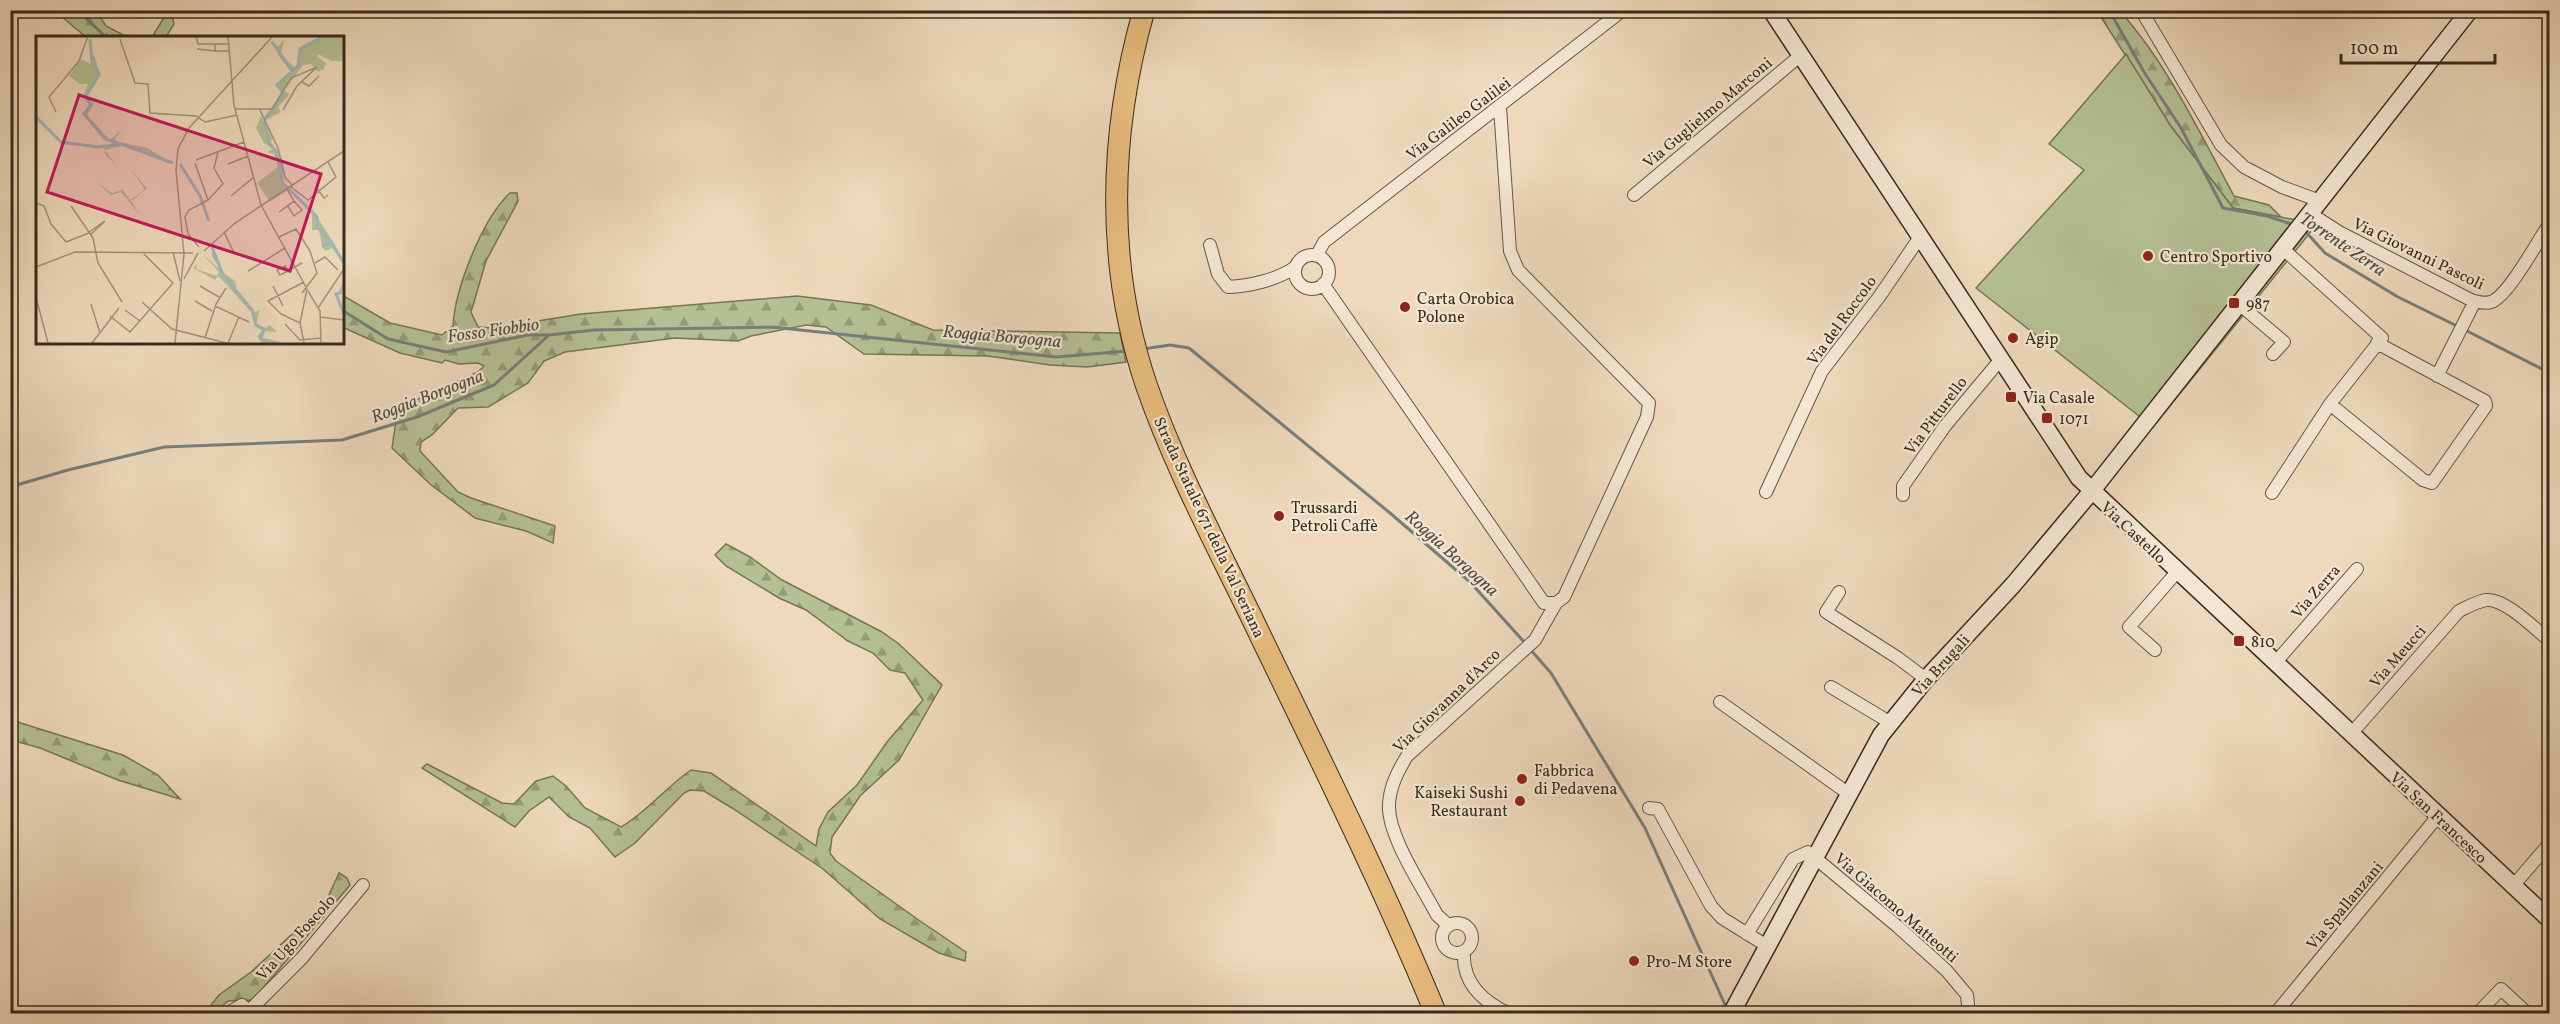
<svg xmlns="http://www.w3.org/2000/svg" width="2560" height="1024" font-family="Vollkorn,serif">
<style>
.forest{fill:url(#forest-firs);stroke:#767657;stroke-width:1.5}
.pitch{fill:#b4c094;stroke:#767657;stroke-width:1.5}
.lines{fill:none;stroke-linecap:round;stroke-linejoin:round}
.stream{stroke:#767f7c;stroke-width:3}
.street-casing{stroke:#655642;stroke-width:14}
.secondary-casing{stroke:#372b1a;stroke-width:19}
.highway-casing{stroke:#372b1a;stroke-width:23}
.street{stroke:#f4e6d3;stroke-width:12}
.secondary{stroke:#f4e6d3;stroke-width:16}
.highway{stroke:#e7bc7e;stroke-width:21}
.poi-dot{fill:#8f2418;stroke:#f4e6d3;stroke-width:2}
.labels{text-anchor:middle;stroke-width:4.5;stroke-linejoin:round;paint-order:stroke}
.street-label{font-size:16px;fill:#372b1a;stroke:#f4e6d3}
.poi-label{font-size:16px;fill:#372b1a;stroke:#f4e6d3;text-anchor:start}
.water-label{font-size:18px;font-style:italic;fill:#514e43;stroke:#f4e6d3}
.inset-river{fill:none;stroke:#a0b7bd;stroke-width:3}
.inset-road{fill:none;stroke:#a5937b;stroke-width:1.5}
.view{fill:#c2185b;fill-opacity:0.15;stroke:#c2185b;stroke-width:3}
.inset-edge{fill:none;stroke:#372b1a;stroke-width:3}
</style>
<defs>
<pattern id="forest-firs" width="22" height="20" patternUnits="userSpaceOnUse" patternTransform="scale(1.5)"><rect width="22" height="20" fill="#b4c094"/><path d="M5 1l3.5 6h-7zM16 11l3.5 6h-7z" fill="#939c78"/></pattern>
</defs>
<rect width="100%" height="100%" fill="#eed9bc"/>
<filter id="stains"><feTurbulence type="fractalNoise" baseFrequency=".00333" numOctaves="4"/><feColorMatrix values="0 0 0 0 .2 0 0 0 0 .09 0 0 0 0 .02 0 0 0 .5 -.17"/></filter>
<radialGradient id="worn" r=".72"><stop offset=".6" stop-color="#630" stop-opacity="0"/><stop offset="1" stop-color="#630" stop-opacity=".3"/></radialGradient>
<path class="forest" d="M 55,11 L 96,11 L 106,26 L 127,37 L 86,37 Z
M 168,11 L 171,11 L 174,24 L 166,37 L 152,37 Z
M 2097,11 L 2120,11 C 2168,65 2200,133 2234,196 L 2269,205 L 2281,217 L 2233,208 L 2170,125 Z
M 510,193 L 517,193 L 518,201 L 486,261 L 471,312 L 478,327 L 494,328 L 581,314 L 797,296 L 871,305 L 933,330 L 1120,333 L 1126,362 L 1087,367 L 1050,365 L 988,356 L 864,354 L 826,327 L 806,325 L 751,336 L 738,341 L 675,338 L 565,352 L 544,361 L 528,383 L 488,407 L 458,408 L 432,435 L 421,442 L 420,451 L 458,492 L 471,498 L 555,526 L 553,543 L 526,531 L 475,518 L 430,484 L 392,448 L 398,408 L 478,372 L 484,366 L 478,363 L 459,364 L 445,360 L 442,363 L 400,353 L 342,327 L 342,295 L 390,323 L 442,335 L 453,326 C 455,289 482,219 510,193 Z
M 726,544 L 750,557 L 782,580 L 882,632 L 899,644 L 942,685 L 899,760 L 860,796 L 843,821 L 832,837 L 830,853 L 836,861 L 920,921 L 966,952 L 965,961 L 939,953 L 880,919 L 823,869 L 732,808 L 704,791 L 690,790 L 684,793 L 635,843 L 615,857 L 590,828 L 569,817 L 549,797 L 529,811 L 515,827 L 422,768 L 427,764 L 502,803 L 514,804 L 536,781 L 553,776 L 566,786 L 585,808 L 621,827 C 647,812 666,787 691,770 L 711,773 L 816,846 L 819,829 L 828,812 L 857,785 L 887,742 L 923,700 L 905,673 L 890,670 L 873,653 L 848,641 L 806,610 L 779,598 L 726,566 L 715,555 Z
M 11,720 L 123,755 L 158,775 L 180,799 L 118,780 L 40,748 L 11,740 Z
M 339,873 L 347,878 L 350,885 L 253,1000 L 228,1001 L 214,1013 L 204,1014 L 219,995 L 251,972 L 316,912 L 327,899 Z"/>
<path class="pitch" d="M 2126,54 L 2170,125 L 2233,208 L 2317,224 L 2153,427 L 1976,288 L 2084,170 L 2049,144 Z"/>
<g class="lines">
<path class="stream" d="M 77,10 L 107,38
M 2109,10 L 2144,72 L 2181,128 L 2223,208 L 2267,216 L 2294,225
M 2305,231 L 2325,253 L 2398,297 L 2459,327
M 342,310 L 388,339 L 446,352 L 528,335 L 549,335
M 2465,330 L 2550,373
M 1143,349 L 1170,345 L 1189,348 L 1390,513 L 1470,582 L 1525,643
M 10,487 L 68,470 L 164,447 L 342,440 L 417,417 L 494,385 L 549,335 L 594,330 L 772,327 L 1056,357 L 1127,351
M 1529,648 L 1551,673 L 1645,828 L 1727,1009"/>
<defs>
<path id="street" d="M 2141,10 L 2221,145 L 2244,167 L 2282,187 L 2320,201
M 1634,195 L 1801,55
M 2311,214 L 2339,232 L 2473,301 C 2481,302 2488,305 2495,300 C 2512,289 2537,242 2550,223
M 1210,245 L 1218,274 L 1228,287 C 1250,286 1276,280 1294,268
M1295 272a17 17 0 1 1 34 0a17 17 0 1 1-34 0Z
M 1317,255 L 1324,242 L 1623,10
M 1323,284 L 1544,603 L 1556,603 L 1564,597 L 1647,417 L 1649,403 L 1518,270 L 1510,251 L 1500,107
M 2239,304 L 2284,342 L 2273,354
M 2437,376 L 2475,301
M 2330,404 L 2423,480 L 2432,483 L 2486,406 L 2485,401 L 2377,343
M 1766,492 L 1822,371 L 1879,297 L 1920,237
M 2272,493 L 2330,404 L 2382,338 L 2283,249
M 1903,495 L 1903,486 L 1945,426 L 2001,359
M 1839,592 L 1826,612 L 1898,658 L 1926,679
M 2155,650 L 2129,627 L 2177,572
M 2275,663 L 2357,569
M 1831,687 L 1891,723
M 1720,702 L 1849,794
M 2351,734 L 2459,611 C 2467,607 2476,602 2486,600 C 2505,598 2535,629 2550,641
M 1649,808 L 1658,809 L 1711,906 L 1722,918 L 1767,946
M 2513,886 L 2550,843
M1442 938a15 15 0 1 1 30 0a15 15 0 1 1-30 0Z
M 1448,925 L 1437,915 C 1422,886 1387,835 1389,804 C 1390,786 1398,771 1407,756 L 1535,640 L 1556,603
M 1747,934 L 1793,859 L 1808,852 L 1897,926 L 1946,970 L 1967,995 L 1969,1014
M 1464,952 C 1462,983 1483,1002 1510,1014
M 250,1010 L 302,958 L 363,885
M 226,1014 L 242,1005 L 251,1014
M 2275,1014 L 2438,816
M 2477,1014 L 2501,989 L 2528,1014"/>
<path id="secondary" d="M 1771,10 L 2079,478 L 2550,920
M 1731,1014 L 1881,735 L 1926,679 L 2013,585 L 2091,492 L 2470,10"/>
<path id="highway" d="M 1144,10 C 1109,133 1105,265 1147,387 C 1177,473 1222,555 1261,637 C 1321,761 1383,886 1436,1014"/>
</defs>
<use href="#street" class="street-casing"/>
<use href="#secondary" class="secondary-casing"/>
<use href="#highway" class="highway-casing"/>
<use href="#street" class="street"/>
<use href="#secondary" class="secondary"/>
<use href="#highway" class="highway"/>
</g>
<g class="poi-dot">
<circle cx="2148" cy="256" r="6"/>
<rect x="2228" y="297" width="12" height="12" rx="3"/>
<circle cx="1405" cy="307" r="6"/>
<circle cx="2013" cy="338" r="6"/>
<rect x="2005" y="391" width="12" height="12" rx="3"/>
<rect x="2041" y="412" width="12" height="12" rx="3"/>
<circle cx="1279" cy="516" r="6"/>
<rect x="2233" y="635" width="12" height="12" rx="3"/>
<circle cx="1522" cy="779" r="6"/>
<circle cx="1520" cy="801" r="6"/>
<circle cx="1634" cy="961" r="6"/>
</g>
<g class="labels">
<g class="street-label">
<text transform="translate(1707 112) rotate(-40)" y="6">Via Guglielmo Marconi</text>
<text transform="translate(1458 118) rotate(-37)" y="6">Via Galileo Galilei</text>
<text transform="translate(2419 253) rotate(26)" y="6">Via Giovanni Pascoli</text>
<text transform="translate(1841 320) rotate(-54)" y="6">Via del Roccolo</text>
<text transform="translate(1935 415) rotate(-53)" y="6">Via Pitturello</text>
<text transform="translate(1210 527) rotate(65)" y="6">Strada Statale 671 della Val Seriana</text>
<text transform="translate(2134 532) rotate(43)" y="6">Via Castello</text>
<text transform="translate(2315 591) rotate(-49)" y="6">Via Zerra</text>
<text transform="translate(2397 656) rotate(-49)" y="6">Via Meucci</text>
<text transform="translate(1940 665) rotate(-48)" y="6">Via Brugali</text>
<text transform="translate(1446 700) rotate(-44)" y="6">Via Giovanna d'Arco</text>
<text transform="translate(2439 817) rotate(43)" y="6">Via San Francesco</text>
<text transform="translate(2344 905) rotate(-50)" y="6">Via Spallanzani</text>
<text transform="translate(1897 907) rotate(41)" y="6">Via Giacomo Matteotti</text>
<text transform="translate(295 937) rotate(-48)" y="6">Via Ugo Foscolo</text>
</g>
<g class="poi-label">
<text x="2160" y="262">Centro Sportivo</text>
<text x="1417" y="304">Carta Orobica<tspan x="1417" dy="18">Polone</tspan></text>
<text x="2246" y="309">987</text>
<text x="2025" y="344">Agip</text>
<text x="2023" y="403">Via Casale</text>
<text x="2059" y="424">1071</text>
<text x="1291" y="513">Trussardi<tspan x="1291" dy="18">Petroli Caffè</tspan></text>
<text x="2251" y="647">810</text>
<text x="1534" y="776">Fabbrica<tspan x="1534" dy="18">di Pedavena</tspan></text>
<text x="1508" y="798" text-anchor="end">Kaiseki Sushi<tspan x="1508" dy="18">Restaurant</tspan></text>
<text x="1646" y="967">Pro-M Store</text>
</g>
<g class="water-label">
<text transform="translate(2343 244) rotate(34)" y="6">Torrente Zerra</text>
<text transform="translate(493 330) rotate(-8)" y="6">Fosso Fiobbio</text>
<text transform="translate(1002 336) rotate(5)" y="6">Roggia Borgogna</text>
<text transform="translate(427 396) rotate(-21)" y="6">Roggia Borgogna</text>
<text transform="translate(1452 553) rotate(42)" y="6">Roggia Borgogna</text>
</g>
</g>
<g transform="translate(36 36)">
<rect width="308" height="308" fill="#eed9bc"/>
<path d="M 287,0 L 307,0 L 307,25 L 296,25 L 282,18 L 281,21 L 290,27 L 288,33 L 282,36 L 275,28 L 267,29 L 248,55 L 254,58 L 242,71 L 245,76 L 230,84 L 247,58 L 242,50 L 255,36 L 243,20 L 236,5 L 242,11 L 249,2 L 244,19 L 260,32 L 265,10 ZM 53,3 L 64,37 L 51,60 L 55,68 L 59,65 L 51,79 L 74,104 L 86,93 L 78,105 L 111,112 L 138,128 L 109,115 L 86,110 L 69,114 L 79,128 L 69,118 L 68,110 L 77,108 L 66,101 L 46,77 L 54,70 L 47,61 L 52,48 L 44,48 L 33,40 L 45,23 L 55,28 L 58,18 ZM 225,80 L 237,103 L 234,105 L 241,114 L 252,150 L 238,118 L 231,116 L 238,113 L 228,107 L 220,92 ZM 95,133 L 111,153 L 95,165 L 105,180 L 85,156 L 75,159 L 59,145 L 76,157 L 87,154 L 94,164 L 109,154 ZM 276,173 L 298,207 L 307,228 L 296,212 L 290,215 L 286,211 L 283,194 L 276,194 ZM 176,209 L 188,237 L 199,245 L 201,254 L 219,276 L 224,274 L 220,287 L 229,292 L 234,289 L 241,296 L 229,295 L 226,302 L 236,307 L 226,307 L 221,301 L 226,294 L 220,291 L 216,277 L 189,247 L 182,240 L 179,244 L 157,232 L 161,228 L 160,233 L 181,240 L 183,236 L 171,223 L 167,218 L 185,235 L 176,220 Z" fill="#b4c094"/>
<path d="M 243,130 L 248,148 L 255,152 L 234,166 L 221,147 Z" fill="#b4c094"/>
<path class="inset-river" d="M 54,3 L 56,26 L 63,39 L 50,60 L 55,69 L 48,78 L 69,103 L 83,107M 236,6 L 257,36M 0,81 L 25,106 L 62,111 L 85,108 L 137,127M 228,84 L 248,58 L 241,49 L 262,30 L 264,13 L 288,0M 228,85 L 233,108 L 240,115 L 247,147 L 281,181 L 281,191 L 292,203 L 289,209 L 296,207 L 308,227M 144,128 L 164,160 L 173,185M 176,211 L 187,239 L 216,274 L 220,289 L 228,293 L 225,303 L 242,307M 308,248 L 304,257 L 300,258 L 308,278"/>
<path class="inset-road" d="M 53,0 L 79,0M 160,0 L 162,8 L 179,8M 192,0 L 198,69 L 225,169 L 271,253M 84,3 L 99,47 L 112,48 L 114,77 L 160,80 L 169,86 L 201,79M 192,8 L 179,8 L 179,15 L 193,15M 161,13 L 179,15M 266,46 L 273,50 L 283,40M 199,73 L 236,73 L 255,42 L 281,31 L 261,50 L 247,74M 224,74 L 242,112 L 249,141 L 257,150M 20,76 L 13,61 L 43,25 L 52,0M 160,124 L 208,106M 159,127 L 172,164 L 187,148 L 178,132 L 182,116M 192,128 L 212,120M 255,151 L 272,164 L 300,141 L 292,126M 280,151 L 288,162 L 292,159M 195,160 L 218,141M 0,167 L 8,170 L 15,188 L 30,206 L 53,197M 251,169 L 258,180 L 266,174 L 258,165M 35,170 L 57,202 L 62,227 L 86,266M 243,176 L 258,165 L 251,153M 53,196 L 69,185 L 55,198M 188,196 L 198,217M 243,201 L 260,193 L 274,215 L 281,237 L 266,257M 163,211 L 152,198 L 149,181 L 153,174 L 172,164M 168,215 L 199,187 L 308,115M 137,216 L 144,245M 279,227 L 289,221 L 302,234M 0,231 L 39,216 L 157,217M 212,235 L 249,212M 252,235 L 244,239 L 241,234 L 249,230 L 252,235 L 266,227M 148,243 L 162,217M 164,250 L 183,261M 237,250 L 247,270M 272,255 L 284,275 L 285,307M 0,261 L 12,307M 159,265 L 176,275M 106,266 L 136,293 L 190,307M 55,268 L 64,297M 179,270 L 213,286M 282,272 L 308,233M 89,274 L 104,285M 74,280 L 94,296 L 137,247 L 106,216M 284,281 L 308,284M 264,287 L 245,278 L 232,265 L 268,246M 249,288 L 264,304 L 285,302M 169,302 L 180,268 L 190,252M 56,307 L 83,272M 139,307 L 148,218 L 140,134 L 142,113 L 153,92 L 237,0M 192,307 L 203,281M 268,307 L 264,287 L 271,253"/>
<path class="view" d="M 43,59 L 285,138 L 254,235 L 11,156 Z"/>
<rect width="308" height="308" class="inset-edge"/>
</g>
<rect width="2560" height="1024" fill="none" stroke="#eed9bc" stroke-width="36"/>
<rect x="12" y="12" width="2536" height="1000" fill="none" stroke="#372b1a" stroke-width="3"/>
<rect x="18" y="18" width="2524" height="988" fill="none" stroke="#372b1a" stroke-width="1.5"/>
<path d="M2341 54v9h154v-9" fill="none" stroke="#372b1a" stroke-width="3"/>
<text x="2350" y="54" font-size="18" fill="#372b1a" stroke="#f4e6d3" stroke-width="4.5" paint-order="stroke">100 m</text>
<rect width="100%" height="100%" filter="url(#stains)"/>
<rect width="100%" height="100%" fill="url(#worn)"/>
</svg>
